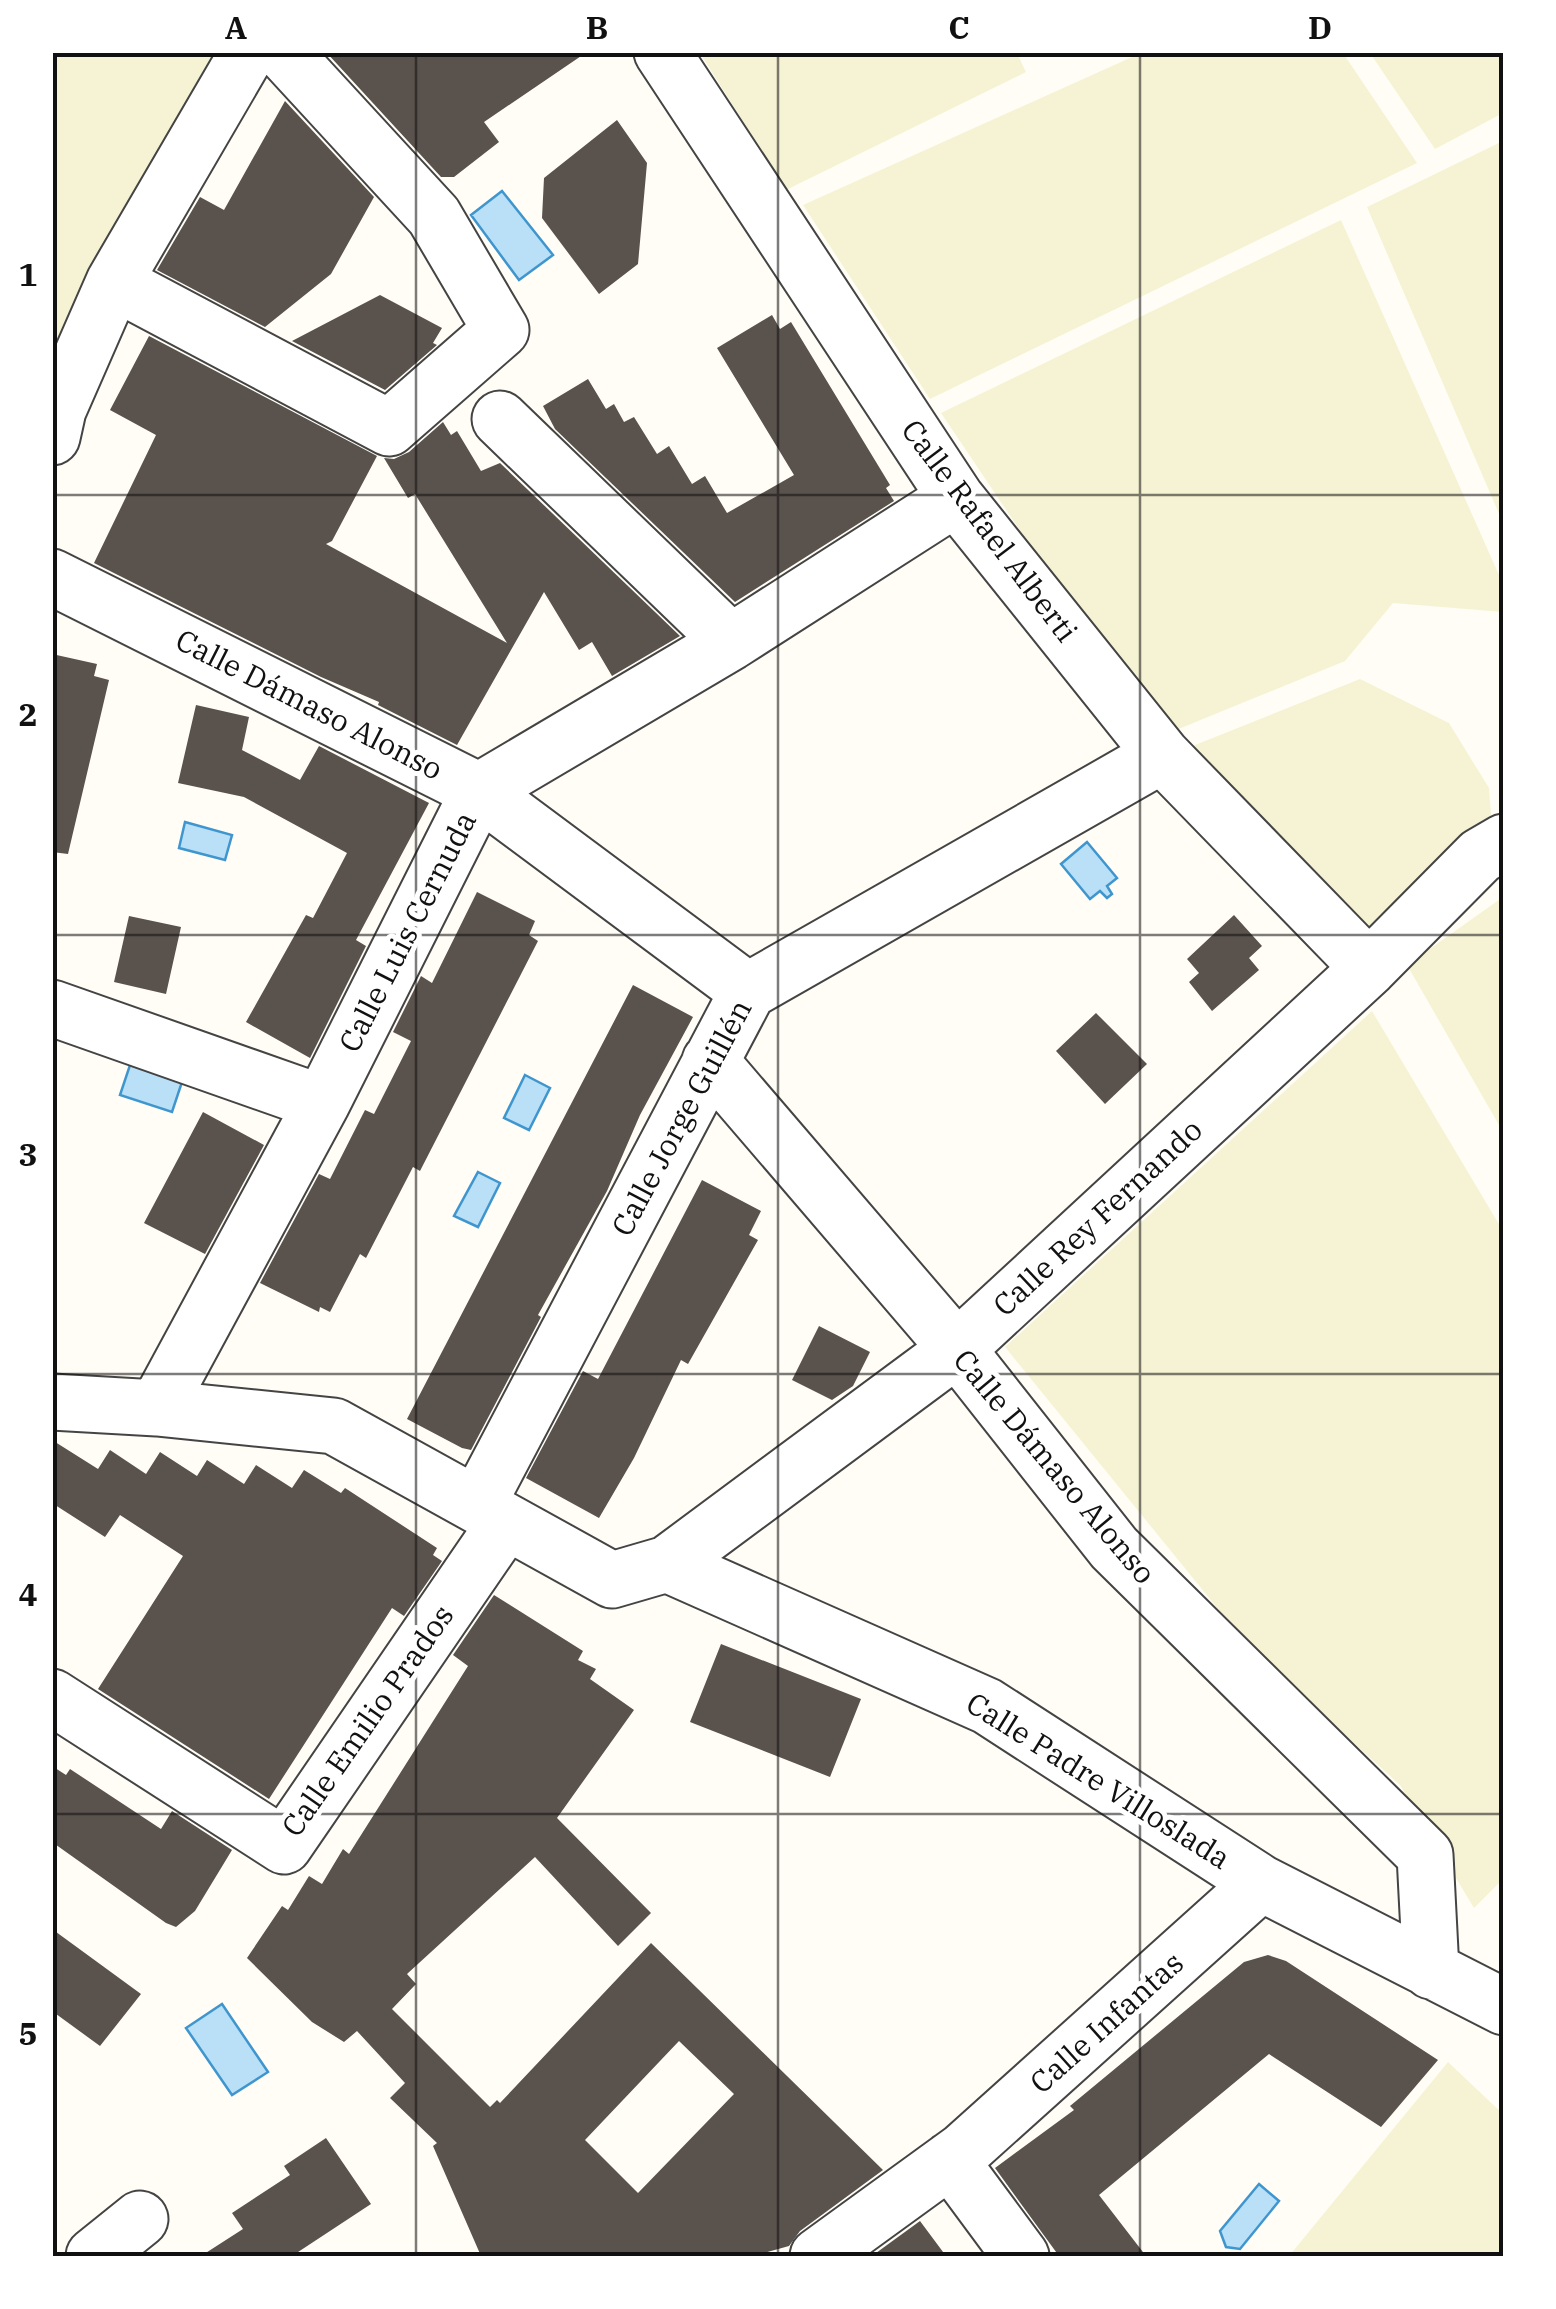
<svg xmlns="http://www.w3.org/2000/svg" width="1556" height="2309" font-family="'IBM Plex Serif',serif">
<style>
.farmland{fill:#f6f3d4}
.water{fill:#b9e0f7;stroke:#3f96cf;stroke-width:2.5}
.building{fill:#5a524d;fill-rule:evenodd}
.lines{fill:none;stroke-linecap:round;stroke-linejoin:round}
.minor-casing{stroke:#444;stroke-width:59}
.minor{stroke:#fff;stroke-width:55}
.grid{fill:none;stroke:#111;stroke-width:2.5;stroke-opacity:0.55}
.labels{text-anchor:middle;stroke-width:10;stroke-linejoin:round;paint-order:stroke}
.street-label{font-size:30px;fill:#111;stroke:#fff}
.neatline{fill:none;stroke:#111;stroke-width:4}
.grid-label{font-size:32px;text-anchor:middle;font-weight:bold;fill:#111}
</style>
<rect width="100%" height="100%" fill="#fffdf5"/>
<path class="farmland" d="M 227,52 L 62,339 L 53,343 L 52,53 Z
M 700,53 L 1017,53 L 1026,72 L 786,190 Z
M 1141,53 L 1343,53 L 1417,163 L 930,399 L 803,205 Z
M 1370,53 L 1503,53 L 1503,113 L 1435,149 Z
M 1503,141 L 1503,523 L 1367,207 Z
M 1341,220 L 1503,584 L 1503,612 L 1393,603 L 1345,661 L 1159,737 L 941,413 Z
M 1360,679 L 1449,723 L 1489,788 L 1492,827 L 1363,936 L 1180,751 Z
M 1503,897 L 1503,1132 L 1407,965 Z
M 1372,1011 L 1503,1231 L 1504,1878 L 1474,1908 L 1400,1785 L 1249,1647 L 1005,1347 Z
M 1448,2062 L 1503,2114 L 1503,2256 L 1289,2256 Z"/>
<path class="water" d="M 502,191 L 553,255 L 519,280 L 471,215 Z
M 185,822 L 232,835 L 225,860 L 179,848 Z
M 1087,842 L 1117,878 L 1107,886 L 1112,894 L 1107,898 L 1100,891 L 1090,899 L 1061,864 Z
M 130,1065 L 182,1082 L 172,1112 L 120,1095 Z
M 525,1075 L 550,1088 L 529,1130 L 504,1118 Z
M 478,1172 L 500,1183 L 478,1227 L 454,1216 Z
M 222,2004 L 268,2072 L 232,2095 L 186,2028 Z
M 1259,2184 L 1279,2201 L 1240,2249 L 1226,2247 L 1220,2231 Z"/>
<path class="building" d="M 326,52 L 587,52 L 484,122 L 499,142 L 454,177 L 441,177 Z
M 285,101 L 374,197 L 331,274 L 265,327 L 157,270 L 200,197 L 224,210 Z
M 617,120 L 647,163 L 638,264 L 599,294 L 542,218 L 544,178 Z
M 380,295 L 442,328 L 433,343 L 437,345 L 385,390 L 292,341 Z
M 772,315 L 780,329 L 791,322 L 890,485 L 886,488 L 894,501 L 735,602 L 555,429 L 543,406 L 588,379 L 606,409 L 614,404 L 624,422 L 634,417 L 657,454 L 669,446 L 692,484 L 705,476 L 727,513 L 794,475 L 717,348 Z
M 149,336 L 377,456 L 332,541 L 326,544 L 507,643 L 415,494 L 408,498 L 384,458 L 394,459 L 409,452 L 443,422 L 451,435 L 457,431 L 481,471 L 500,463 L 680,636 L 612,676 L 592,642 L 579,650 L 544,592 L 457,745 L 378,705 L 379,702 L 321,677 L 94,563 L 156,435 L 110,410 Z
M 52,654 L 97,664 L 94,676 L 109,680 L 68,854 L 52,852 Z
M 196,705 L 249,717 L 242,750 L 300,780 L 319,746 L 429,803 L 356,940 L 366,946 L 310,1058 L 246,1022 L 306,915 L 313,918 L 347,853 L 244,797 L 178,783 Z
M 477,892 L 535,921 L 529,935 L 538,941 L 420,1171 L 413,1167 L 366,1258 L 360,1254 L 330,1312 L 320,1307 L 319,1312 L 260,1283 L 319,1174 L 330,1179 L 365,1110 L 374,1114 L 411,1041 L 393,1032 L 421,976 L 432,983 Z
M 1234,915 L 1262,946 L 1249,958 L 1259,970 L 1212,1011 L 1189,982 L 1199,973 L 1187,959 Z
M 129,916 L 181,927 L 166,994 L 114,982 Z
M 633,985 L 693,1017 L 640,1115 L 607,1191 L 538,1315 L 541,1317 L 471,1450 L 462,1448 L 407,1419 Z
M 1096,1013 L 1147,1064 L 1105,1104 L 1056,1051 Z
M 203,1112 L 264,1145 L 205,1254 L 144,1223 Z
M 702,1180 L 761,1211 L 749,1235 L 758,1240 L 688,1364 L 681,1360 L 634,1458 L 599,1518 L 526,1478 L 583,1371 L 598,1379 Z
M 819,1326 L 870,1352 L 853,1386 L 832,1400 L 792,1380 Z
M 52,1440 L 98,1469 L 110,1450 L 146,1474 L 160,1452 L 197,1476 L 207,1460 L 244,1484 L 256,1465 L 292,1488 L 304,1470 L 341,1493 L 345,1488 L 437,1548 L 433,1555 L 442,1561 L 404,1616 L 392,1608 L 269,1799 L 98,1689 L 183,1556 L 120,1515 L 105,1537 L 52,1503 Z
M 494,1595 L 583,1651 L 578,1660 L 596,1669 L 590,1679 L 634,1710 L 557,1818 L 651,1913 L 618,1946 L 535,1857 L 407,1974 L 416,1984 L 392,2009 L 490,2107 L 497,2100 L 500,2103 L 651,1943 L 883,2170 L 800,2231 L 789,2246 L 753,2256 L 481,2256 L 433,2146 L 437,2143 L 390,2098 L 405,2083 L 357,2031 L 344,2042 L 312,2022 L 247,1958 L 282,1906 L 288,1910 L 309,1876 L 322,1884 L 343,1849 L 349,1854 L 468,1666 L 453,1655 ZM 679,2041 L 734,2094 L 638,2193 L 585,2140 Z
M 721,1644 L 861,1699 L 830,1777 L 690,1722 Z
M 52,1766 L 66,1775 L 70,1769 L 161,1829 L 172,1811 L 232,1850 L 195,1911 L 176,1927 L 166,1923 L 52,1842 Z
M 52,1929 L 141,1994 L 100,2046 L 52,2011 Z
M 1268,1955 L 1286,1961 L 1438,2060 L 1381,2127 L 1269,2054 L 1099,2195 L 1146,2256 L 1059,2256 L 995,2168 L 1074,2110 L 1070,2106 L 1244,1962 Z
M 326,2138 L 371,2204 L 292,2256 L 201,2256 L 243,2229 L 232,2213 L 290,2175 L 284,2166 Z
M 920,2221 L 946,2256 L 879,2256 L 876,2253 Z"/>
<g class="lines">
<defs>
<path id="minor" d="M 662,52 L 956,498 L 1162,755 L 1369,968
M 114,282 L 389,428 L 501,330 L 434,216 L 283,52
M 500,419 L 731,642
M 52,437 L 58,410 L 114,282 L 248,52
M 52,577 L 479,791 L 748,991
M 52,1008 L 322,1103
M 710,1061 L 957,1349 L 1114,1548 L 1425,1855 L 1431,1971
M 52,1402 L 157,1408 L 334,1426 L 612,1580 L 667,1564 L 957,1349 L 1369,968 L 1480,856 L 1504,842
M 157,1408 L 322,1103 L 479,791 L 731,642 L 956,498
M 477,1505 L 748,991 L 1162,755
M 667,1564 L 987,1706 L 1261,1883 L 1504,2007
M 52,1697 L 284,1846 L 506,1522
M 950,2160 L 1021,2256
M 94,2256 L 140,2219
M 818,2256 L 964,2150 L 1261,1883"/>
</defs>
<use href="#minor" class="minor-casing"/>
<use href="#minor" class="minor"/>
</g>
<path class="grid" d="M 416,52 L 416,2256M 778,52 L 778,2256M 1140,52 L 1140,2256M 52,495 L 1504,495M 52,935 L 1504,935M 52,1374 L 1504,1374M 52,1814 L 1504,1814"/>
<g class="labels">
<g class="street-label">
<text transform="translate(989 531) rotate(53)" y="10">Calle Rafael Alberti</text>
<text transform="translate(309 705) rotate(27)" y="10">Calle Dámaso Alonso</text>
<text transform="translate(408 932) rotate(-63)" y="10">Calle Luis Cernuda</text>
<text transform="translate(682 1118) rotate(-62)" y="10">Calle Jorge Guillén</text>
<text transform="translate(1098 1218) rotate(-43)" y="10">Calle Rey Fernando</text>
<text transform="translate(1054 1467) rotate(50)" y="10">Calle Dámaso Alonso</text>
<text transform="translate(368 1721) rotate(-55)" y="10">Calle Emilio Prados</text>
<text transform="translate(1098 1781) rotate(32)" y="10">Calle Padre Villoslada</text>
<text transform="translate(1107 2023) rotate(-42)" y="10">Calle Infantas</text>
</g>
</g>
<rect width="1556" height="2309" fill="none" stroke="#ffffff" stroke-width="110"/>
<rect x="55" y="55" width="1446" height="2199" class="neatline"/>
<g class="grid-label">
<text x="236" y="39">A</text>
<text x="597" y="39">B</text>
<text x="959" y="39">C</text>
<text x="1320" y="39">D</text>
<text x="28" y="286">1</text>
<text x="28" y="726">2</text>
<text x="28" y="1166">3</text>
<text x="28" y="1606">4</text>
<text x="28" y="2045">5</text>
</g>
</svg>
